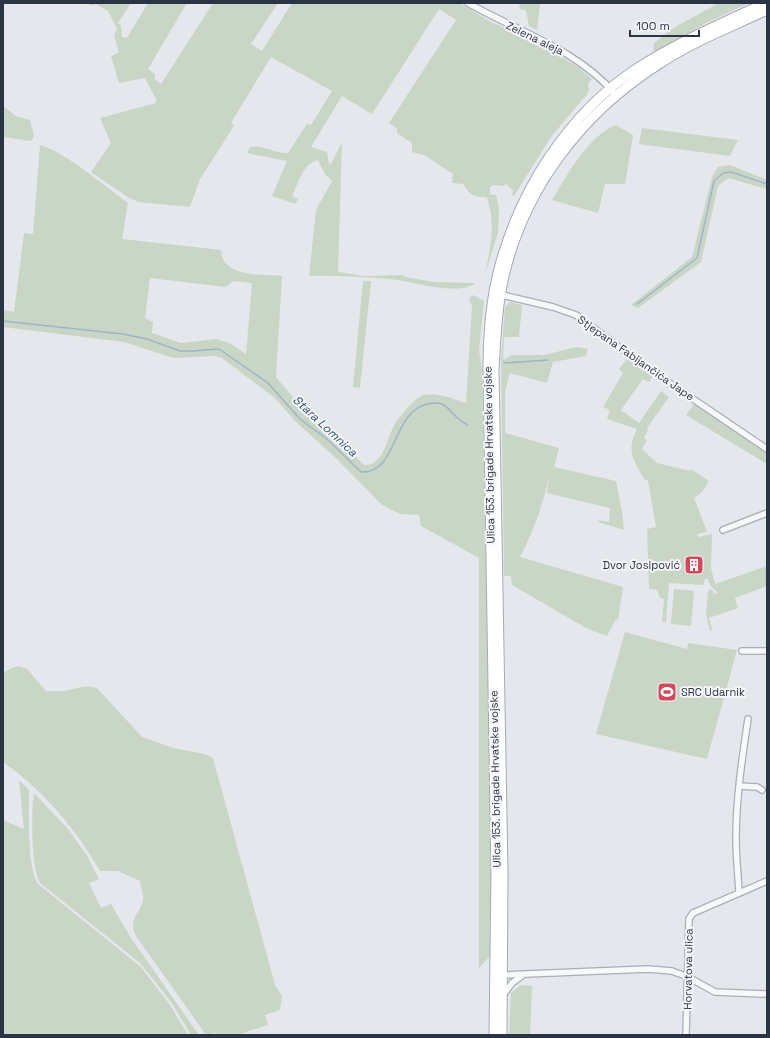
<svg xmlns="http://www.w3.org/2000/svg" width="770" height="1038" font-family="'Space Grotesk',sans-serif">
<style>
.green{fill:#c9d6c5;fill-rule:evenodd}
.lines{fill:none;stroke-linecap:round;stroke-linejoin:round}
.stream{stroke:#9fb4cc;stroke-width:1.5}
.street-casing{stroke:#a9aeb7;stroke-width:8}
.primary-casing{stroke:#a3abb8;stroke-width:11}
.street{stroke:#f7f8fa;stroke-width:5.5}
.primary{stroke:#fff;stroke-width:9}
.labels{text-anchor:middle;stroke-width:4;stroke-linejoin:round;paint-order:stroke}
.street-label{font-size:11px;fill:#2b3445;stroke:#f4f6f9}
.poi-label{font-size:11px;fill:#2b3445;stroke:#f4f6f9;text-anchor:end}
.water-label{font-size:12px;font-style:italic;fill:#34527a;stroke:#f4f6f9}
</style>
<rect width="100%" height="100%" fill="#e4e7ec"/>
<path class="green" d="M 88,3 L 131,3 L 118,23 L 121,26 L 122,37 L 127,38 L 148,3 L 187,3 L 148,69 L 155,74 L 155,80 L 161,84 L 213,3 L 278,3 L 251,44 L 262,51 L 292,3 L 460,3 L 491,22 L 537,42 L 579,68 L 592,79 L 588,84 L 589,90 L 587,94 L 551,137 L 514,196 L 512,195 L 513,190 L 506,184 L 504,186 L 494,185 L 490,187 L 490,194 L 496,195 L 499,208 L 498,233 L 485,274 C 491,245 496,226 487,197 C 474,198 470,195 463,184 L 452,183 L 453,174 L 424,155 L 412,152 L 412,143 L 397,133 L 397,128 L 389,123 L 456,20 L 439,9 L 372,114 L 342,96 L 311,147 L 327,152 L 329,164 L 331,164 L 342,142 L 338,272 L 364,276 L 404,275 L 404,277 L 434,282 L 476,283 C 454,297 414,281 389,279 C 363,277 336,275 309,276 L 316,210 L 332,181 L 325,174 L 318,160 C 303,163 298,184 292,196 L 298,199 L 295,204 L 272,196 L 287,161 L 247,153 L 250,147 C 262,144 276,154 288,153 L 307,124 L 311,125 L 332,91 L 271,57 L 231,123 L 234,126 L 200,179 L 190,207 L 139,202 L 129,198 L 91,172 L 111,143 L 100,118 L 156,103 L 156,99 L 145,78 L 119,83 L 111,56 L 119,53 L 114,35 L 117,29 L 108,11 L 96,4 L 90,6 Z
M 520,3 L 540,3 L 537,30 L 529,26 L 526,10 L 519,9 Z
M 719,3 L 749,3 L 706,23 L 655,53 L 653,49 L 654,43 L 675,27 Z
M 3,106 L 16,116 L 30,120 L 34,136 L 31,141 L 3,137 Z
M 616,125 L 633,135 L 625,184 L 605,184 L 598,213 L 552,200 C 567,175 588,136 616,125 Z
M 642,128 L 738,140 L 730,156 L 639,144 Z
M 40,145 C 65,152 106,187 128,203 L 122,239 L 221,250 C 222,278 262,274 282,276 L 276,377 L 306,413 L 334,435 L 364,465 C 384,466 386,439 394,426 C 398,418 415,397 424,395 C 437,392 453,399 466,403 L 472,306 L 469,299 L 473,295 L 484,301 L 479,350 L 482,369 L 493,892 L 489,927 L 492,949 L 490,956 L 479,968 L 479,558 L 421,526 L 419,515 L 400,514 L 381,504 L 338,460 L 295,421 L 275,398 L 222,358 L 215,356 L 173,358 L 124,342 L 3,327 L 3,310 L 14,312 L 24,233 L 33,234 ZM 150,278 L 226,287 L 233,281 L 252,283 L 246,354 L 231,344 L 216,339 L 181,343 L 152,333 L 153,322 L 145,318 Z
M 730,165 L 767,180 L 767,189 L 728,178 L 718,186 L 701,262 L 638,308 L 631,305 L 692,257 L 712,177 L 718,167 Z
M 363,281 L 371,281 L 360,388 L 353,387 Z
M 510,302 L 522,305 L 519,337 L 504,337 L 503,360 L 512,355 L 544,355 L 577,347 L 588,349 L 586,356 L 553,362 L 547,383 L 510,373 L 505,391 L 505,433 L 559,448 L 554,467 L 616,481 L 622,511 L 624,530 L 598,522 L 599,520 L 609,522 L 610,508 L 547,493 L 549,477 C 543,505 533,532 520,557 L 623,587 L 618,620 L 616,619 L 607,636 L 586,628 L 512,585 L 511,576 L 504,576 L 501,360 L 505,307 Z
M 628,358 L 653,375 L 649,382 L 643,379 L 621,410 L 639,423 L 661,391 L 669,397 L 647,428 L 648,430 L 644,438 L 647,440 L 642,449 L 657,463 L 690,471 L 691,469 L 709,481 L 702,492 L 694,498 L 707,532 L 697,534 L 698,537 L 712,534 L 711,568 L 715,584 L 767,566 L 767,586 L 735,598 L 738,608 L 709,618 L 712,630 L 710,631 L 706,613 L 708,591 L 712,589 L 714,594 L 718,593 L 710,585 L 708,579 L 705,579 L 703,585 L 669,583 L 666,622 L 662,622 L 664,599 L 660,598 L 657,590 L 649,589 L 647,529 L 656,527 L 648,481 L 644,479 C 633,458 626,451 637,429 L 607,419 L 610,410 L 603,407 L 623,373 L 619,369 Z
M 695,403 L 767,453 L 767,464 L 686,415 Z
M 674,589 L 694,591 L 691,626 L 671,624 Z
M 625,632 L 687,649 L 688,643 L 737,650 L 707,759 L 596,734 Z
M 19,666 L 27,669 L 46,691 C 52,691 57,692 63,691 C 75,690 86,683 98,689 L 142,737 L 173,748 L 204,754 L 213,758 L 275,985 L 282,996 L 280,1010 L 265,1015 L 268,1025 L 237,1035 L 216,1035 L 215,1033 L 206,1035 L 136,936 C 128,918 139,916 143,900 C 144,895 141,887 140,881 L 118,871 L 100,871 C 76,829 43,790 3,762 L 3,673 L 12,668 Z
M 19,780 L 29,790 C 29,811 27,868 38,884 L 141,967 L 170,1005 L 188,1035 L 3,1035 L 3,820 L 24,829 Z
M 34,793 L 68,829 L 86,854 L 99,879 L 89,883 L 101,908 L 111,904 L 131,938 L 199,1035 L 191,1035 L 171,1002 L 140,963 L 40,883 C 31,867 31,812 34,793 Z
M 521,985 L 532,986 L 530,1035 L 509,1035 L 511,993 Z"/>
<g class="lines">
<path class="stream" d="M 637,304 L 697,258 L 714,181 L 723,173 L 731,172 L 767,184
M 3,321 L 123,334 L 147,339 L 180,351 L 193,351 L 219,349 L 268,383 L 300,419 L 328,440 L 361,472 C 398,474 391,413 427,404 C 432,403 437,402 442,404 C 452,409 454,419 468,425
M 504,363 L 548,360"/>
<defs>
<path id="street" d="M 468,3 C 519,32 577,49 616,95
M 498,294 L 553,307 L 576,315 L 643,365 L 767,449
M 723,530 L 767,513
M 742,651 L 767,651
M 739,786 L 757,787 L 762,790
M 739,892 C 738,874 736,857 736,839 C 736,799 742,759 748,719
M 504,975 L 648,969 L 672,971 L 688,977 L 715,992 L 767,994
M 504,994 L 512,983 L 523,975
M 686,1035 L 689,919 L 693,913 L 767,881"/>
<path id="primary" d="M 494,1035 L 496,874 L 488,369 C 488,337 490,305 498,273 C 518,192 568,113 639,67 C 679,42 722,23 766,3
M 502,1035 L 503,873 L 494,369 C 496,338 497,307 504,276 C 525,187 582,113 659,64 C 692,42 731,27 767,10"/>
</defs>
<use href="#street" class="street-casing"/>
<use href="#primary" class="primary-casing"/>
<use href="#street" class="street"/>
<use href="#primary" class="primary"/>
</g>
<defs>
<symbol id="building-square" viewBox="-11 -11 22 22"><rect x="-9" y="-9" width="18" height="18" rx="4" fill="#d1495b" stroke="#f4f6f9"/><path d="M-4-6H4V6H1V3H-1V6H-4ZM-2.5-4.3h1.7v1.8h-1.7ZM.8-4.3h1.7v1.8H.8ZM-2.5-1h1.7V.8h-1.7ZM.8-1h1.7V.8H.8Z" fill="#fff"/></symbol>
<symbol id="stadium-square" viewBox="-11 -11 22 22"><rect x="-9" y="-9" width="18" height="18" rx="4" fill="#d1495b" stroke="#f4f6f9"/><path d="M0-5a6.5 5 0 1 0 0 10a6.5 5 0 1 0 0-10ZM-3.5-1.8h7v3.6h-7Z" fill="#fff"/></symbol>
</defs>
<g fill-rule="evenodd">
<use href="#building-square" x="683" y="554" width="22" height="22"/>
<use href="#stadium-square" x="656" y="681" width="22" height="22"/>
</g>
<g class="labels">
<g class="street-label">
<text transform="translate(535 38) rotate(26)" y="4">Zelena aleja</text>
<text transform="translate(636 358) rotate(35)" y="4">Stjepana Fabijančića Jape</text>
<text transform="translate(489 455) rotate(-91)" y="4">Ulica 153. brigade Hrvatske vojske</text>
<text transform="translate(495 779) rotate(-91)" y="4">Ulica 153. brigade Hrvatske vojske</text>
<text transform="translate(688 969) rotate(-89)" y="4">Horvatova ulica</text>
</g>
<g class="poi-label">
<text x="680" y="569">Dvor Josipović</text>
<text x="681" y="696" text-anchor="start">SRC Udarnik</text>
</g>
<g class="water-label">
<text transform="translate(325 426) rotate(43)" y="4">Stara Lomnica</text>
</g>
</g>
<rect width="770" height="1038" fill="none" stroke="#2b3445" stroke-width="8"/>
<path d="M630 30v6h69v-6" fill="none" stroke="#2b3445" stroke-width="2"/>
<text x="636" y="30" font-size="12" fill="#2b3445" stroke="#f4f6f9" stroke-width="3" paint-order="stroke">100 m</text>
</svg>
